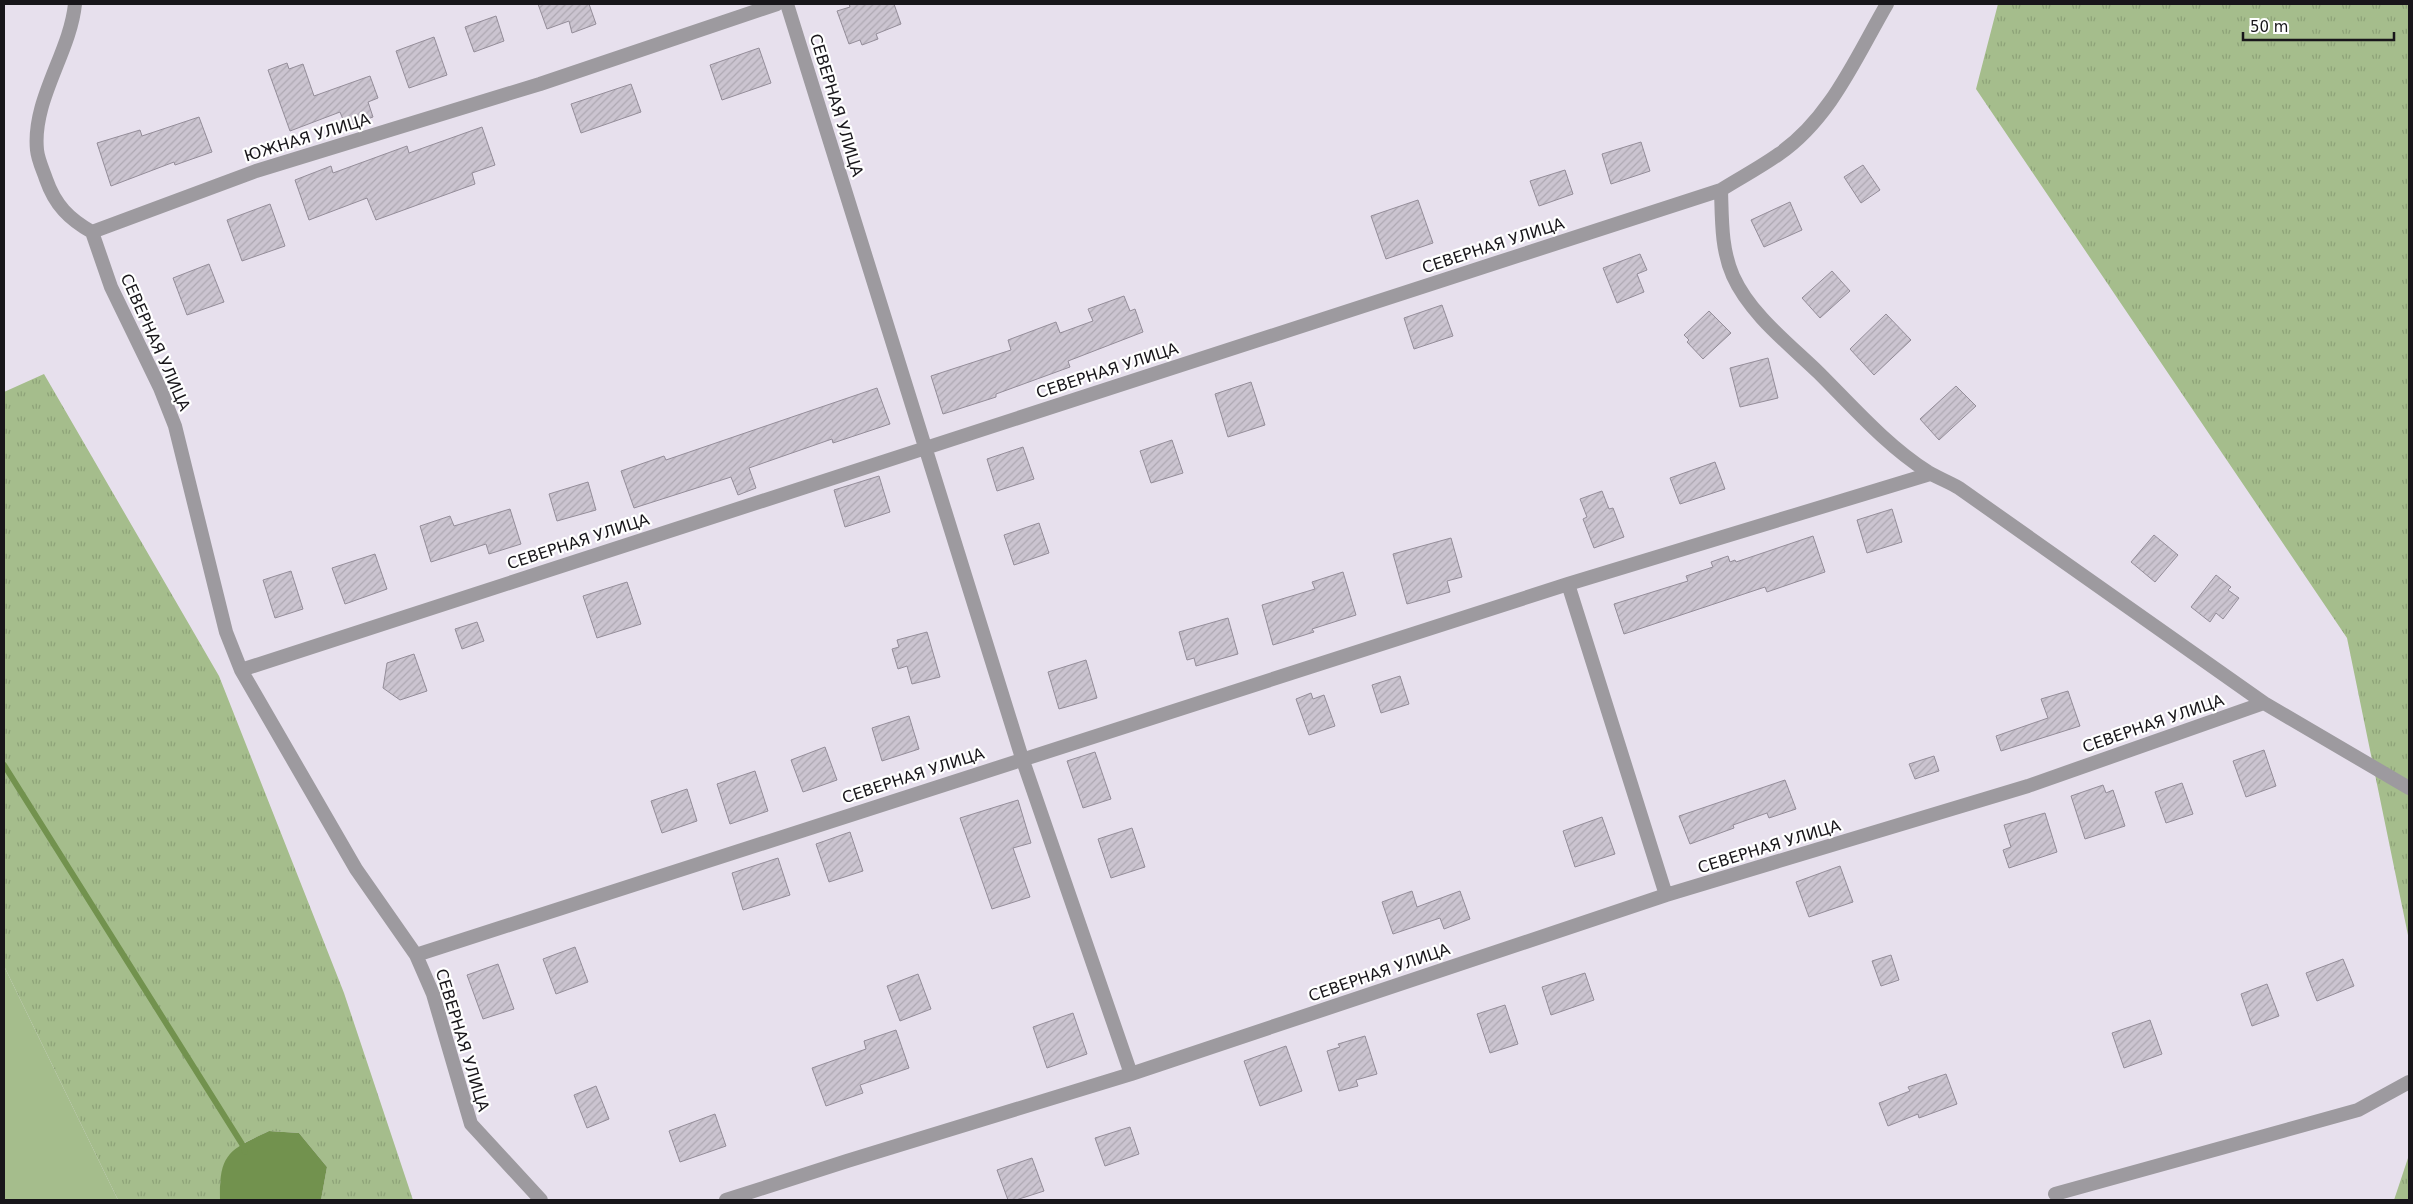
<svg xmlns="http://www.w3.org/2000/svg" width="2413" height="1204" font-family="'DejaVu Sans',sans-serif">
<style>
.grass{fill:url(#grass-tufts)}
.garden{fill:#a5bd8c}
.water{fill:#72924e}
.lines{fill:none;stroke-linecap:round;stroke-linejoin:round}
.stream{stroke:#72924e;stroke-width:6}
.building{fill:url(#building-hatch);stroke:#948d99}
.minor{stroke:#9d9a9f;stroke-width:14}
.labels{text-anchor:middle;stroke-width:4.5;stroke-linejoin:round;paint-order:stroke}
.street-label{font-size:16px;fill:#18161a;stroke:#fff}
</style>
<defs>
<pattern id="grass-tufts" width="24" height="20" patternUnits="userSpaceOnUse" patternTransform="scale(1.25)"><rect width="24" height="20" fill="#a5bd8c"/><path d="M3 7l-1-3M5 7V3M7 7l1-3M15 17l-1-3M17 17v-4M19 17l1-3" fill="none" stroke="#8da278"/></pattern>
<pattern id="building-hatch" width="6" height="6" patternUnits="userSpaceOnUse" patternTransform="scale(1.25)"><rect width="6" height="6" fill="#cbc4d0"/><path d="M-1 1l2-2M0 6l6-6M5 7l2-2" fill="none" stroke="#aea8b2"/></pattern>
</defs>
<rect width="100%" height="100%" fill="#e7e0ed"/>
<path class="grass" d="M 1998,4 L 2409,4 L 2409,940 L 2347,638 L 1976,89 Z
M 44,374 L 219,676 L 344,993 L 413,1200 L 321,1200 L 327,1167 L 299,1133 L 269,1131 L 242,1144 L 220,1182 L 220,1200 L 118,1200 L 4,966 L 4,392 Z
M 2409,1155 L 2409,1200 L 2394,1200 Z"/>
<path class="garden" d="M 4,966 L 118,1200 L 4,1200 Z"/>
<path class="water" d="M 269,1131 L 299,1133 L 327,1167 L 321,1200 L 220,1200 C 219,1153 229,1150 269,1131 Z"/>
<g class="lines">
<path class="stream" d="M 4,765 L 242,1144 L 245,1152"/>
</g>
<path class="building" d="M 538,4 L 589,4 L 596,24 L 572,33 L 569,21 L 547,29 Z
M 849,4 L 894,4 L 901,24 L 876,34 L 878,39 L 862,45 L 860,40 L 849,44 L 837,11 L 850,7 Z
M 496,16 L 504,41 L 474,52 L 465,27 Z
M 434,37 L 447,75 L 409,88 L 396,51 Z
M 759,48 L 771,83 L 722,100 L 710,65 Z
M 287,63 L 289,69 L 303,64 L 314,96 L 370,76 L 378,98 L 368,102 L 373,117 L 346,127 L 340,112 L 290,131 L 268,70 Z
M 631,84 L 641,112 L 581,133 L 571,104 Z
M 199,117 L 212,152 L 175,165 L 174,162 L 111,186 L 97,143 L 140,130 L 142,136 Z
M 482,127 L 495,165 L 472,173 L 475,184 L 376,220 L 367,198 L 309,220 L 295,180 L 331,166 L 333,173 L 407,146 L 409,153 Z
M 1641,142 L 1650,171 L 1611,184 L 1602,154 Z
M 1863,165 L 1880,190 L 1861,203 L 1844,177 Z
M 1565,170 L 1573,194 L 1539,206 L 1530,181 Z
M 1418,200 L 1433,243 L 1386,259 L 1371,216 Z
M 1790,202 L 1802,230 L 1764,247 L 1751,220 Z
M 270,204 L 285,246 L 242,261 L 227,220 Z
M 1640,254 L 1647,270 L 1637,274 L 1644,292 L 1617,303 L 1603,268 Z
M 209,264 L 224,302 L 187,315 L 173,278 Z
M 1832,271 L 1850,291 L 1820,318 L 1802,298 Z
M 1124,296 L 1130,311 L 1135,309 L 1143,332 L 1068,361 L 1070,367 L 996,394 L 996,397 L 943,414 L 931,376 L 1011,350 L 1008,340 L 1056,322 L 1060,333 L 1093,321 L 1088,309 Z
M 1442,305 L 1453,336 L 1414,349 L 1404,318 Z
M 1709,311 L 1731,333 L 1703,359 L 1687,342 L 1689,340 L 1684,335 Z
M 1886,314 L 1911,340 L 1874,375 L 1850,349 Z
M 1768,358 L 1778,398 L 1740,407 L 1730,368 Z
M 1251,382 L 1265,425 L 1228,437 L 1215,394 Z
M 1956,386 L 1976,406 L 1939,440 L 1920,419 Z
M 877,388 L 890,424 L 833,443 L 832,439 L 749,468 L 756,488 L 738,495 L 731,477 L 634,508 L 621,471 L 664,456 L 666,460 Z
M 1172,440 L 1183,473 L 1151,483 L 1140,451 Z
M 1023,447 L 1034,479 L 997,491 L 987,459 Z
M 1715,462 L 1725,489 L 1680,504 L 1670,478 Z
M 879,476 L 890,512 L 845,527 L 834,490 Z
M 588,482 L 596,510 L 557,521 L 549,494 Z
M 1602,491 L 1609,509 L 1613,508 L 1624,537 L 1594,548 L 1583,519 L 1587,517 L 1580,499 Z
M 510,509 L 521,544 L 489,554 L 486,544 L 431,562 L 420,526 L 450,516 L 454,526 Z
M 1892,509 L 1902,542 L 1867,553 L 1857,520 Z
M 1039,523 L 1049,553 L 1014,565 L 1004,535 Z
M 2154,535 L 2178,555 L 2155,582 L 2131,562 Z
M 1813,536 L 1825,572 L 1767,592 L 1765,587 L 1624,634 L 1614,604 L 1688,581 L 1686,576 L 1713,567 L 1711,562 L 1728,556 L 1730,562 L 1735,560 L 1736,562 Z
M 1451,538 L 1462,577 L 1447,581 L 1450,592 L 1407,604 L 1393,554 Z
M 375,554 L 387,589 L 345,604 L 332,568 Z
M 291,571 L 303,609 L 275,618 L 263,580 Z
M 1343,572 L 1356,615 L 1312,629 L 1314,632 L 1273,645 L 1262,605 L 1315,589 L 1312,582 Z
M 2216,575 L 2231,587 L 2228,590 L 2239,598 L 2223,619 L 2216,613 L 2210,622 L 2191,607 Z
M 627,582 L 641,624 L 597,638 L 583,596 Z
M 1228,618 L 1238,654 L 1196,666 L 1194,658 L 1187,660 L 1179,632 Z
M 477,622 L 484,641 L 462,649 L 455,629 Z
M 927,632 L 940,677 L 912,684 L 907,666 L 898,669 L 892,649 L 899,647 L 897,640 Z
M 414,654 L 427,691 L 400,700 L 383,688 L 387,663 Z
M 1086,660 L 1097,698 L 1059,709 L 1048,672 Z
M 1400,676 L 1409,704 L 1381,713 L 1372,685 Z
M 2068,691 L 2080,726 L 2001,751 L 1996,736 L 2048,718 L 2041,699 Z
M 1311,693 L 1313,699 L 1324,695 L 1335,726 L 1309,735 L 1296,699 Z
M 909,716 L 919,749 L 882,761 L 872,728 Z
M 825,747 L 837,780 L 803,792 L 791,760 Z
M 2264,750 L 2276,786 L 2246,797 L 2233,761 Z
M 1095,752 L 1111,799 L 1083,808 L 1067,761 Z
M 1934,756 L 1939,771 L 1915,779 L 1909,764 Z
M 755,771 L 768,811 L 730,824 L 717,784 Z
M 1785,780 L 1796,809 L 1769,818 L 1767,813 L 1733,825 L 1734,828 L 1690,844 L 1679,816 Z
M 2182,783 L 2193,814 L 2166,823 L 2155,792 Z
M 2103,785 L 2106,793 L 2113,790 L 2125,826 L 2085,839 L 2071,796 Z
M 687,789 L 697,821 L 662,833 L 651,801 Z
M 1018,800 L 1031,843 L 1013,848 L 1030,897 L 992,909 L 960,818 Z
M 2045,813 L 2057,852 L 2009,868 L 2003,850 L 2011,847 L 2004,825 Z
M 1602,817 L 1615,854 L 1575,867 L 1563,831 Z
M 1132,828 L 1145,867 L 1111,878 L 1098,839 Z
M 850,832 L 863,871 L 829,882 L 816,844 Z
M 778,858 L 790,895 L 743,910 L 732,873 Z
M 1840,866 L 1853,902 L 1809,917 L 1796,882 Z
M 1412,891 L 1417,907 L 1460,891 L 1470,919 L 1444,929 L 1440,918 L 1393,934 L 1382,902 Z
M 575,947 L 588,982 L 556,994 L 543,959 Z
M 1891,955 L 1899,980 L 1881,986 L 1872,961 Z
M 2343,959 L 2354,986 L 2317,1001 L 2306,973 Z
M 498,964 L 514,1009 L 483,1019 L 467,975 Z
M 1585,973 L 1594,1000 L 1551,1015 L 1542,987 Z
M 918,974 L 931,1009 L 900,1021 L 887,986 Z
M 2267,984 L 2279,1016 L 2252,1026 L 2241,994 Z
M 1505,1005 L 1518,1044 L 1490,1053 L 1477,1014 Z
M 1073,1013 L 1087,1054 L 1047,1068 L 1033,1027 Z
M 2150,1020 L 2162,1054 L 2124,1068 L 2112,1033 Z
M 896,1030 L 909,1068 L 860,1085 L 863,1093 L 826,1106 L 812,1068 L 866,1049 L 864,1041 Z
M 1365,1036 L 1377,1074 L 1356,1080 L 1358,1086 L 1339,1091 L 1327,1051 L 1340,1047 L 1338,1044 Z
M 1286,1046 L 1302,1091 L 1260,1106 L 1244,1061 Z
M 1946,1074 L 1957,1104 L 1919,1118 L 1918,1114 L 1888,1126 L 1879,1103 L 1910,1091 L 1908,1087 Z
M 596,1086 L 609,1119 L 587,1128 L 574,1095 Z
M 715,1114 L 726,1146 L 680,1162 L 669,1131 Z
M 1130,1127 L 1139,1154 L 1105,1166 L 1095,1138 Z
M 1032,1158 L 1044,1191 L 1016,1200 L 1008,1200 L 997,1170 Z"/>
<g class="lines">
<path class="minor" d="M 75,4 C 70,53 32,100 37,150 C 38,160 43,170 46,179 C 55,205 69,219 92,232 L 256,171 L 540,84 L 777,4
M 787,4 L 1022,758 L 1131,1074
M 1721,190 C 1722,219 1721,249 1733,276 C 1750,314 1789,344 1819,373 C 1853,407 1887,446 1928,472 C 1938,478 1949,482 1959,488 L 2264,703 L 2409,788
M 92,232 L 111,287 L 160,388 L 175,426 L 226,632 L 241,670 L 356,869 L 416,955 L 433,994 L 471,1124 L 541,1200
M 1568,584 L 1666,895
M 241,670 L 1721,190 C 1740,178 1761,167 1779,154 C 1831,118 1856,57 1887,4
M 416,955 L 1568,584 L 1930,474
M 2055,1194 L 2358,1110 L 2409,1082
M 726,1200 L 847,1161 L 1131,1074 L 1666,895 L 2028,786 L 2264,703"/>
</g>
<g class="labels">
<g class="street-label">
<text transform="translate(837 105) rotate(73)" y="6">СЕВЕРНАЯ УЛИЦА</text>
<text transform="translate(307 137) rotate(-17)" y="6">ЮЖНАЯ УЛИЦА</text>
<text transform="translate(1493 245) rotate(-18)" y="6">СЕВЕРНАЯ УЛИЦА</text>
<text transform="translate(156 342) rotate(66)" y="6">СЕВЕРНАЯ УЛИЦА</text>
<text transform="translate(1107 370) rotate(-18)" y="6">СЕВЕРНАЯ УЛИЦА</text>
<text transform="translate(578 541) rotate(-18)" y="6">СЕВЕРНАЯ УЛИЦА</text>
<text transform="translate(2153 723) rotate(-19)" y="6">СЕВЕРНАЯ УЛИЦА</text>
<text transform="translate(913 775) rotate(-18)" y="6">СЕВЕРНАЯ УЛИЦА</text>
<text transform="translate(1769 846) rotate(-17)" y="6">СЕВЕРНАЯ УЛИЦА</text>
<text transform="translate(1379 972) rotate(-19)" y="6">СЕВЕРНАЯ УЛИЦА</text>
<text transform="translate(463 1040) rotate(73)" y="6">СЕВЕРНАЯ УЛИЦА</text>
</g>
</g>
<rect width="2413" height="1204" fill="none" stroke="#18161a" stroke-width="10"/>
<path d="M2243 32v8h151v-8" fill="none" stroke="#18161a" stroke-width="2.5"/>
<text x="2250" y="32" font-size="15" fill="#18161a" stroke="#ffffff" stroke-width="4" paint-order="stroke">50 m</text>
</svg>
